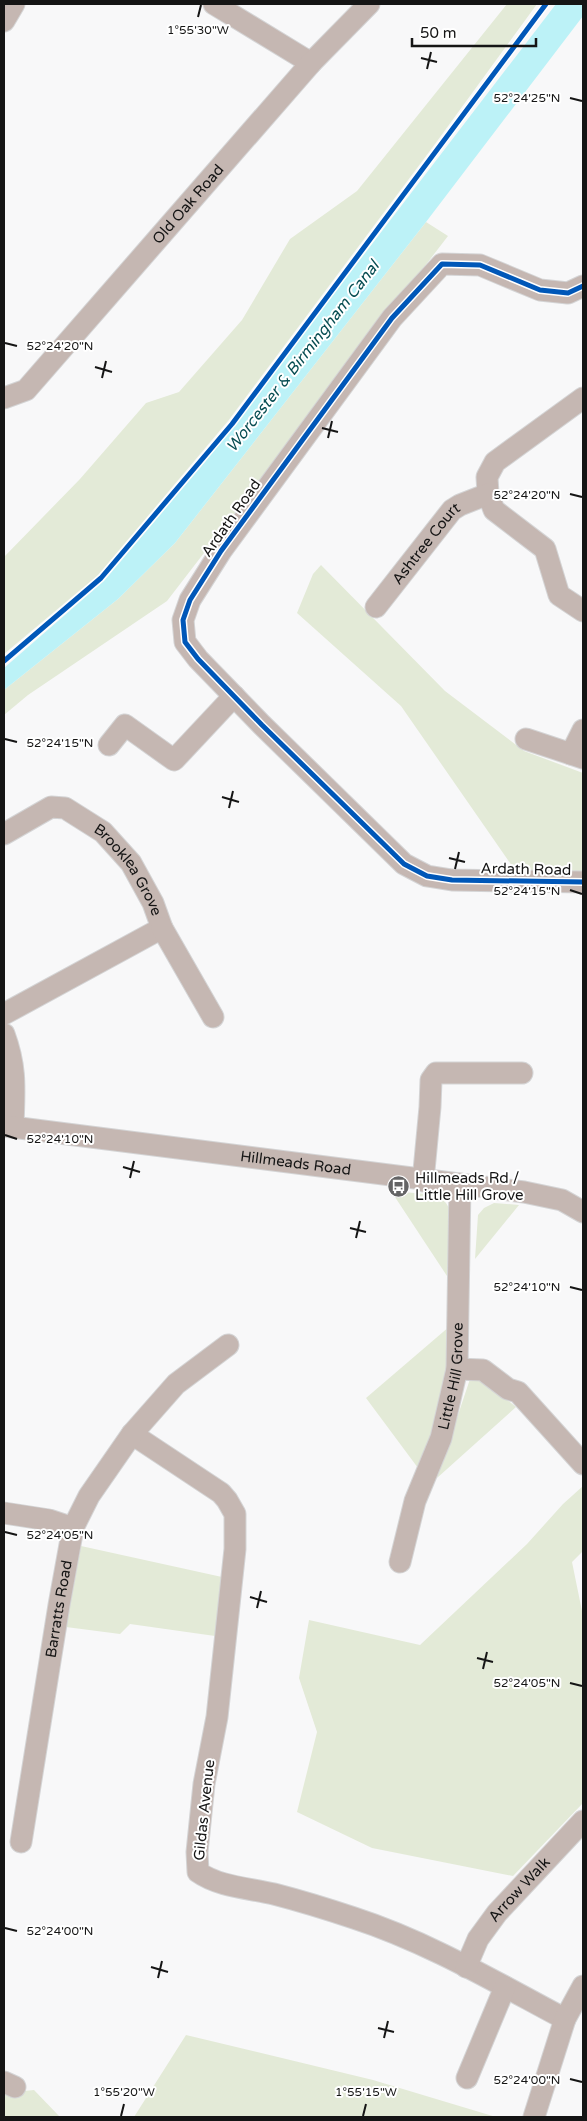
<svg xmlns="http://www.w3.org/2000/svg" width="587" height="2121" font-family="'Varela Round',sans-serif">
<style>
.green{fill:#e3ead7}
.water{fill:#bcf2f7}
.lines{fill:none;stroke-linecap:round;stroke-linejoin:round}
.minor-casing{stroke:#d4d4d5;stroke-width:23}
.minor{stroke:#c5b7b2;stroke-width:21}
.cycleway-casing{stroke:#fff;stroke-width:8}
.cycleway{stroke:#0057b8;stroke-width:5}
.ticks{fill:none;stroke:#151515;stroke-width:2}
.labels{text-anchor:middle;stroke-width:4;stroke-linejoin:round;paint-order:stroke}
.street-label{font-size:15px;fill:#151515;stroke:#fff}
.poi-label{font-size:15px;fill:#151515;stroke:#fff;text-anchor:start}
.water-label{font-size:16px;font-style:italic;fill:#084e53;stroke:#fff}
.ticks-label{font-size:12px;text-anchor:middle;fill:#151515;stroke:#fff;stroke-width:4;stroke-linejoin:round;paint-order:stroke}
</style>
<rect width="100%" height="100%" fill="#f8f8f9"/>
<path class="green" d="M 507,4 L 537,4 L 435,144 L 228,421 L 98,575 L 4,654 L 4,557 L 80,479 L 146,403 L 179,392 L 242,320 L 290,239 L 357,191 Z
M 426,222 L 448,236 L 167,601 L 28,695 L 4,715 L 4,690 L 118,599 L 175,543 Z
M 321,565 L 445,691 L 524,751 L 583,773 L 583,873 L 517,873 L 401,706 L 297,613 L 313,574 Z
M 391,1191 L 438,1195 L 446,1203 L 452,1213 L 447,1276 Z
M 494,1203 L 519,1205 L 475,1259 L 478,1215 L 484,1208 Z
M 450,1326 L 446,1372 L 433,1428 L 418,1468 L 366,1398 Z
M 471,1376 L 480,1378 L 516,1407 L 437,1478 Z
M 583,1486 L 583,1551 L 572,1562 L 583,1616 L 583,1803 L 513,1876 L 372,1848 L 297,1812 L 317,1732 L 299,1678 L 309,1620 L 420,1645 L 527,1544 L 563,1504 Z
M 81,1546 L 222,1577 L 215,1636 L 130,1624 L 120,1634 L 66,1627 Z
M 186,2035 L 373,2080 L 496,2117 L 134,2117 Z
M 34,2090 L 60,2117 L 4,2117 L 4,2093 Z"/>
<path class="water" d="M 556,4 L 583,4 L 583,16 L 426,222 L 175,543 L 118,599 L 4,690 L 4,668 L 104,581 L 205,462 Z"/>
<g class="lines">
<defs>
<g id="minor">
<path d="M 214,4 L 311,63"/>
<path d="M 4,21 L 14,4"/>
<path d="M 583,286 L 568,293 L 540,290 L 480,265 L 442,264 L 392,318 L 221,551 L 190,600 L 183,620 L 185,642 L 198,659 L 262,725 L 404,864 L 427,876 L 452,880 L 583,882"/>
<path id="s1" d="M 4,398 L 26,390 L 311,63 L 369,4"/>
<path d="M 583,398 L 495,462 L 487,477 L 488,494 L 494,510 L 545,549 L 559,595 L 583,611"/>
<path id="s2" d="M 376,607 L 452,510 L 460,505 L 488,494"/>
<path d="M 526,739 L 583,758"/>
<path d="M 109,745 L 125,725 L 174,760 L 234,696"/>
<path d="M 571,754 L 583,730"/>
<path id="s3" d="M 4,834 L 51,807 L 65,808 L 103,832 L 131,863 L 153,903 L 162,928 L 4,1014"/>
<path d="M 162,928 L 213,1017"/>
<path d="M 4,1034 C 17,1069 14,1091 13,1127"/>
<path id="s4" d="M 4,1126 L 524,1192 L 562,1200 L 583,1212"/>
<path d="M 423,1181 L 430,1107 L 431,1080 L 436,1073 L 522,1073"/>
<path d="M 457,1369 L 483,1370 L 508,1389 L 518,1392 L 583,1464"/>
<path d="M 132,1434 L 221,1493 L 227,1500 L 235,1514 L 235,1549 L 217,1717 L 204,1784 L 197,1852 L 198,1872 C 219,1887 249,1888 274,1894 C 301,1901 327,1909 354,1918 C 428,1942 497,1983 565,2019"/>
<path d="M 4,1513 L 49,1520 L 73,1528"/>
<path id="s5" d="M 400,1562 L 415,1501 L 441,1438 L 457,1369 L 460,1184"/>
<path id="s6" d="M 21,1842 L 59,1605 L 73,1528 L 89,1496 L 132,1434 L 176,1384 L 228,1345"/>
<path id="s7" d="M 466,1967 L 478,1939 L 497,1913 L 583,1821"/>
<path d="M 467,2078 L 505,1987"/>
<path d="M 4,2082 L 15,2087"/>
<path d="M 534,2117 L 565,2019 L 583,1986"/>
</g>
</defs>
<use href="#minor" class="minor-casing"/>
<use href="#minor" class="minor"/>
<defs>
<path id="cycleway" d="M 583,286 L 568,293 L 540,290 L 480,265 L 442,264 L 392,318 L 221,551 L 190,600 L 183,620 L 185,642 L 198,659 L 262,725 L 404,864 L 427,876 L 452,880 L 583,882
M 4,661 L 101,578 L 232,424 L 546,4"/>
</defs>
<use href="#cycleway" class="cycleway-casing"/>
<use href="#cycleway" class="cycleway"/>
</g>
<path class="ticks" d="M 198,17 L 201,5M 421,58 L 437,62M 427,69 L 431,52M 570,98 L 582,101M 5,343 L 17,346M 95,367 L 112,372M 102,378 L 106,361M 322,428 L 338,432M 328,438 L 332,421M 570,494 L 582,497M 5,739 L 17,742M 222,797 L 239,802M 229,808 L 233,791M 449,858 L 465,862M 455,869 L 459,852M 570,890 L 582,894M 5,1135 L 17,1139M 123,1167 L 140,1172M 130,1178 L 134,1161M 350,1228 L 366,1232M 356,1238 L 360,1221M 570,1287 L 582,1290M 5,1532 L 17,1535M 250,1597 L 267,1602M 257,1608 L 261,1591M 477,1658 L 493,1662M 483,1669 L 487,1652M 570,1683 L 582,1686M 5,1928 L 17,1931M 151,1967 L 168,1972M 158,1978 L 162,1961M 378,2028 L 394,2032M 384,2038 L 388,2021M 570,2079 L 582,2082M 121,2116 L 124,2104M 363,2116 L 366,2104"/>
<defs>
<symbol id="bus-disc" viewBox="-11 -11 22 22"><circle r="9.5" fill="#646465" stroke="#fff"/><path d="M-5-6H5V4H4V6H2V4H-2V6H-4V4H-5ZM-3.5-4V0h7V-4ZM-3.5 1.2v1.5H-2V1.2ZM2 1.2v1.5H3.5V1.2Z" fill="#fff"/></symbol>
</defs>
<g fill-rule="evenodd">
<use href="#bus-disc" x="386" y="1174" width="25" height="25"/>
</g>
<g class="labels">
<g class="street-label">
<text dy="5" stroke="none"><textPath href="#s1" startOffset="270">Old Oak Road</textPath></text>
<text transform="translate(231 518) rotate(-55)" y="5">Ardath Road</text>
<text dy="5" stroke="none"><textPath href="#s2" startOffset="81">Ashtree Court</textPath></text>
<text transform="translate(526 869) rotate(1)" y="5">Ardath Road</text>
<text dy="5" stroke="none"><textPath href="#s3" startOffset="159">Brooklea Grove</textPath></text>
<text dy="5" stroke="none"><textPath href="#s4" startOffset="294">Hillmeads Road</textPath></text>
<text dy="5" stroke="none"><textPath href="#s5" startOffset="194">Little Hill Grove</textPath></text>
<text dy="5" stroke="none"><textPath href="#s6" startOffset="236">Barratts Road</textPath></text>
<text transform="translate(204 1810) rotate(-84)" y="5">Gildas Avenue</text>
<text dy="5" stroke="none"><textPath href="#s7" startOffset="95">Arrow Walk</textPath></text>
</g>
<g class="poi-label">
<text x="415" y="1183">Hillmeads Rd /<tspan x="415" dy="17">Little Hill Grove</tspan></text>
</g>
<g class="water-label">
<text transform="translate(302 356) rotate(-52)" y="6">Worcester &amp; Birmingham Canal</text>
</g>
</g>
<g class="ticks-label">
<text x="198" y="34">1°55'30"W</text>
<text x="527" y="102">52°24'25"N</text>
<text x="60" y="350">52°24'20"N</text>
<text x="527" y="499">52°24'20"N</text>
<text x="60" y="747">52°24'15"N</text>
<text x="527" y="895">52°24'15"N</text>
<text x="60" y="1143">52°24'10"N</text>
<text x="527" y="1291">52°24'10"N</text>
<text x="60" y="1539">52°24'05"N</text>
<text x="527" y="1687">52°24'05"N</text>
<text x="60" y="1935">52°24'00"N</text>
<text x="527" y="2084">52°24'00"N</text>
<text x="124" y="2096">1°55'20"W</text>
<text x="366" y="2096">1°55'15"W</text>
</g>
<rect width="587" height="2121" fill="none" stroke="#151515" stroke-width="10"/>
<path d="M412 38v8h124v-8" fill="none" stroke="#151515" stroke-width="2.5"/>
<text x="420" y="38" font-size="15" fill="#151515" stroke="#ffffff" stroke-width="4" paint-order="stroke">50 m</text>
</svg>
